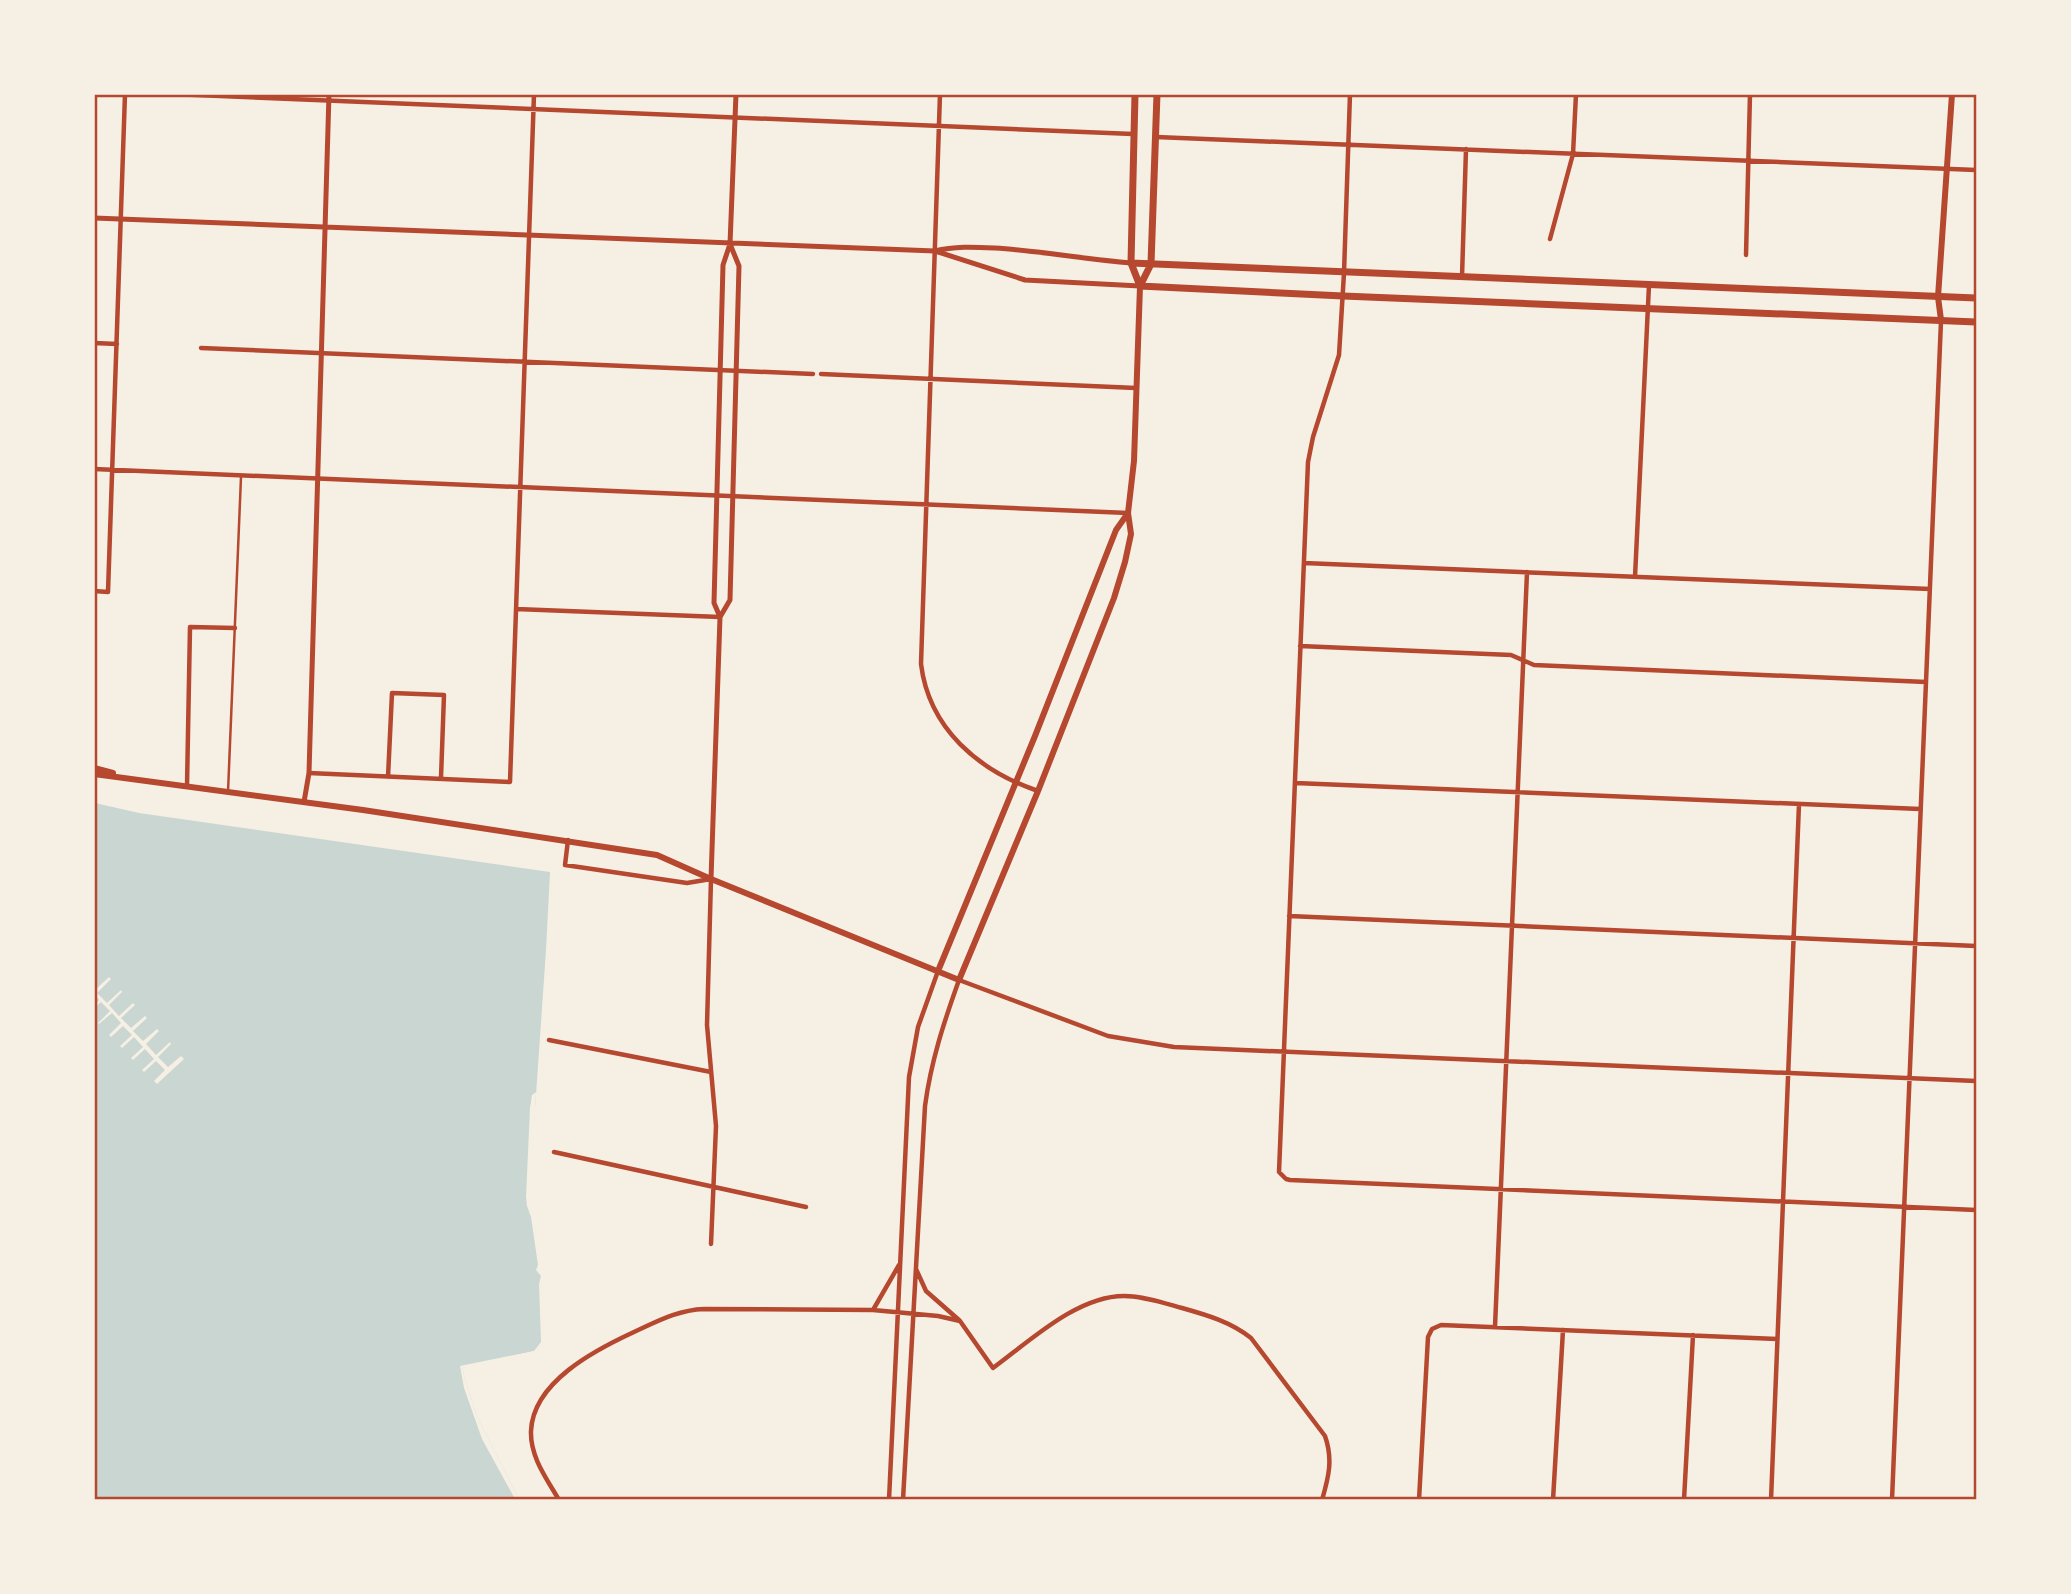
<svg xmlns="http://www.w3.org/2000/svg" width="2071" height="1594" font-family="Quicksand,sans-serif">
<style>
.water{fill:#c9d6d2}
.pier{fill:#f6efe4}
.lines{fill:none;stroke-linecap:round;stroke-linejoin:round}
.service{stroke:#b5482f;stroke-width:2.5}
.minor{stroke:#b5482f;stroke-width:4.5}
.tertiary{stroke:#b5482f;stroke-width:5}
.secondary{stroke:#b5482f;stroke-width:6}
.primary{stroke:#b5482f;stroke-width:7}
.neatline{fill:none;stroke:#b5482f;stroke-width:2.5}
</style>
<rect width="100%" height="100%" fill="#f6efe4"/>
<path class="water" d="M 95,803 L 139,813 L 550,872 L 546,950 L 529,1196 L 542,1244 L 543,1349 L 462,1368 L 476,1414 L 519,1499 L 95,1500 Z"/>
<path class="pier" d="M 109,977 L 111,979 L 97,993 L 107,1003 L 121,990 L 122,992 L 109,1005 L 119,1016 L 133,1003 L 135,1005 L 121,1018 L 131,1028 L 145,1016 L 147,1018 L 133,1031 L 143,1041 L 157,1029 L 159,1031 L 146,1044 L 156,1055 L 170,1042 L 171,1044 L 158,1057 L 168,1067 L 181,1056 L 184,1059 L 157,1084 L 154,1081 L 165,1070 L 156,1061 L 144,1072 L 142,1070 L 154,1059 L 145,1049 L 133,1060 L 131,1058 L 143,1047 L 134,1037 L 122,1048 L 120,1046 L 132,1035 L 123,1026 L 111,1037 L 109,1035 L 121,1023 L 112,1013 L 99,1024 L 98,1023 L 110,1011 L 101,1002 L 95,1007 L 99,1000 L 95,995 L 95,990 Z
M 536,1092 L 531,1196 L 532,1206 L 540,1210 L 548,1262 L 545,1263 L 547,1350 L 542,1355 L 462,1368 L 476,1414 L 519,1499 L 515,1499 L 482,1439 L 464,1388 L 460,1366 L 534,1351 L 541,1342 L 539,1284 L 541,1276 L 536,1270 L 538,1265 L 531,1217 L 527,1206 L 526,1197 L 530,1108 L 532,1095 Z"/>
<g class="lines">
<path class="service" d="M 228,792 L 241,477"/>
<path class="minor" d="M 172,94 L 1133,134
M 940,94 L 921,664 C 929,729 979,771 1038,791
M 1350,94 L 1344,273 L 1339,355 L 1313,437 L 1308,462 L 1279,1172 L 1286,1179 L 1290,1180 L 1976,1210
M 1156,137 L 1976,170
M 1550,239 L 1573,154 L 1576,94
M 1746,255 L 1750,94
M 1462,277 L 1466,149
M 94,343 L 117,344
M 201,348 L 813,374
M 821,374 L 1136,388
M 94,469 L 1128,513
M 1304,563 L 1930,589
M 1635,577 L 1649,285
M 94,591 L 108,592 L 125,94
M 516,609 L 720,617
M 1300,646 L 1511,655 L 1534,665 L 1926,682
M 309,773 L 510,782 L 534,94
M 388,777 L 392,693 L 444,695 L 441,778
M 1295,783 L 1920,809
M 187,786 L 190,627 L 235,628
M 568,840 L 565,865 L 687,883 L 711,879 L 707,1025 L 716,1126 L 711,1244
M 1289,916 L 1976,946
M 549,1040 L 711,1072
M 554,1152 L 806,1207
M 916,1269 L 926,1291 L 959,1320
M 873,1310 L 899,1265
M 1495,1327 L 1527,572
M 559,1500 C 547,1479 530,1457 531,1431 C 533,1382 595,1350 634,1332 C 658,1321 678,1310 704,1309 L 873,1310 L 938,1316 L 960,1321 L 993,1368 C 1030,1341 1077,1296 1124,1296 C 1143,1296 1164,1303 1182,1308 C 1207,1315 1231,1322 1251,1338 L 1325,1436 C 1333,1459 1329,1476 1322,1500
M 889,1500 L 909,1077 L 918,1027 L 938,971
M 903,1500 L 925,1106 C 931,1061 944,1022 959,980 L 1108,1036 L 1174,1047 L 1976,1081
M 1419,1500 L 1428,1337 L 1432,1329 L 1441,1325 L 1777,1339
M 1553,1500 L 1563,1330
M 1684,1500 L 1693,1335
M 1771,1500 L 1799,804
M 1892,1500 L 1941,321"/>
<path class="tertiary" d="M 94,218 L 935,251 L 1025,280 L 1140,286
M 935,251 C 954,246 974,247 995,248 C 1040,251 1085,259 1131,263
M 720,617 L 730,600 L 739,266 L 730,244
M 304,802 L 309,773 L 329,94
M 711,879 L 720,617 L 714,603 L 723,265 L 730,244 L 736,94"/>
<path class="secondary" d="M 1941,320 L 1938,297 L 1952,94
M 94,768 L 113,773
M 94,774 L 363,810 L 657,855 L 711,879 L 959,980 L 1038,791 L 1114,598 L 1125,562 L 1131,534 L 1128,513 L 1134,461 L 1140,286
M 938,971 L 1035,736 L 1116,530 L 1128,513"/>
<path class="primary" d="M 1135,94 L 1131,263 L 1140,286
M 1131,263 L 1976,298
M 1140,286 L 1343,296 L 1976,322
M 1140,286 L 1151,264 L 1157,94"/>
</g>
<rect width="2071" height="1594" fill="none" stroke="#f6efe4" stroke-width="192"/>
<rect x="96" y="96" width="1879" height="1402" class="neatline"/>
</svg>
